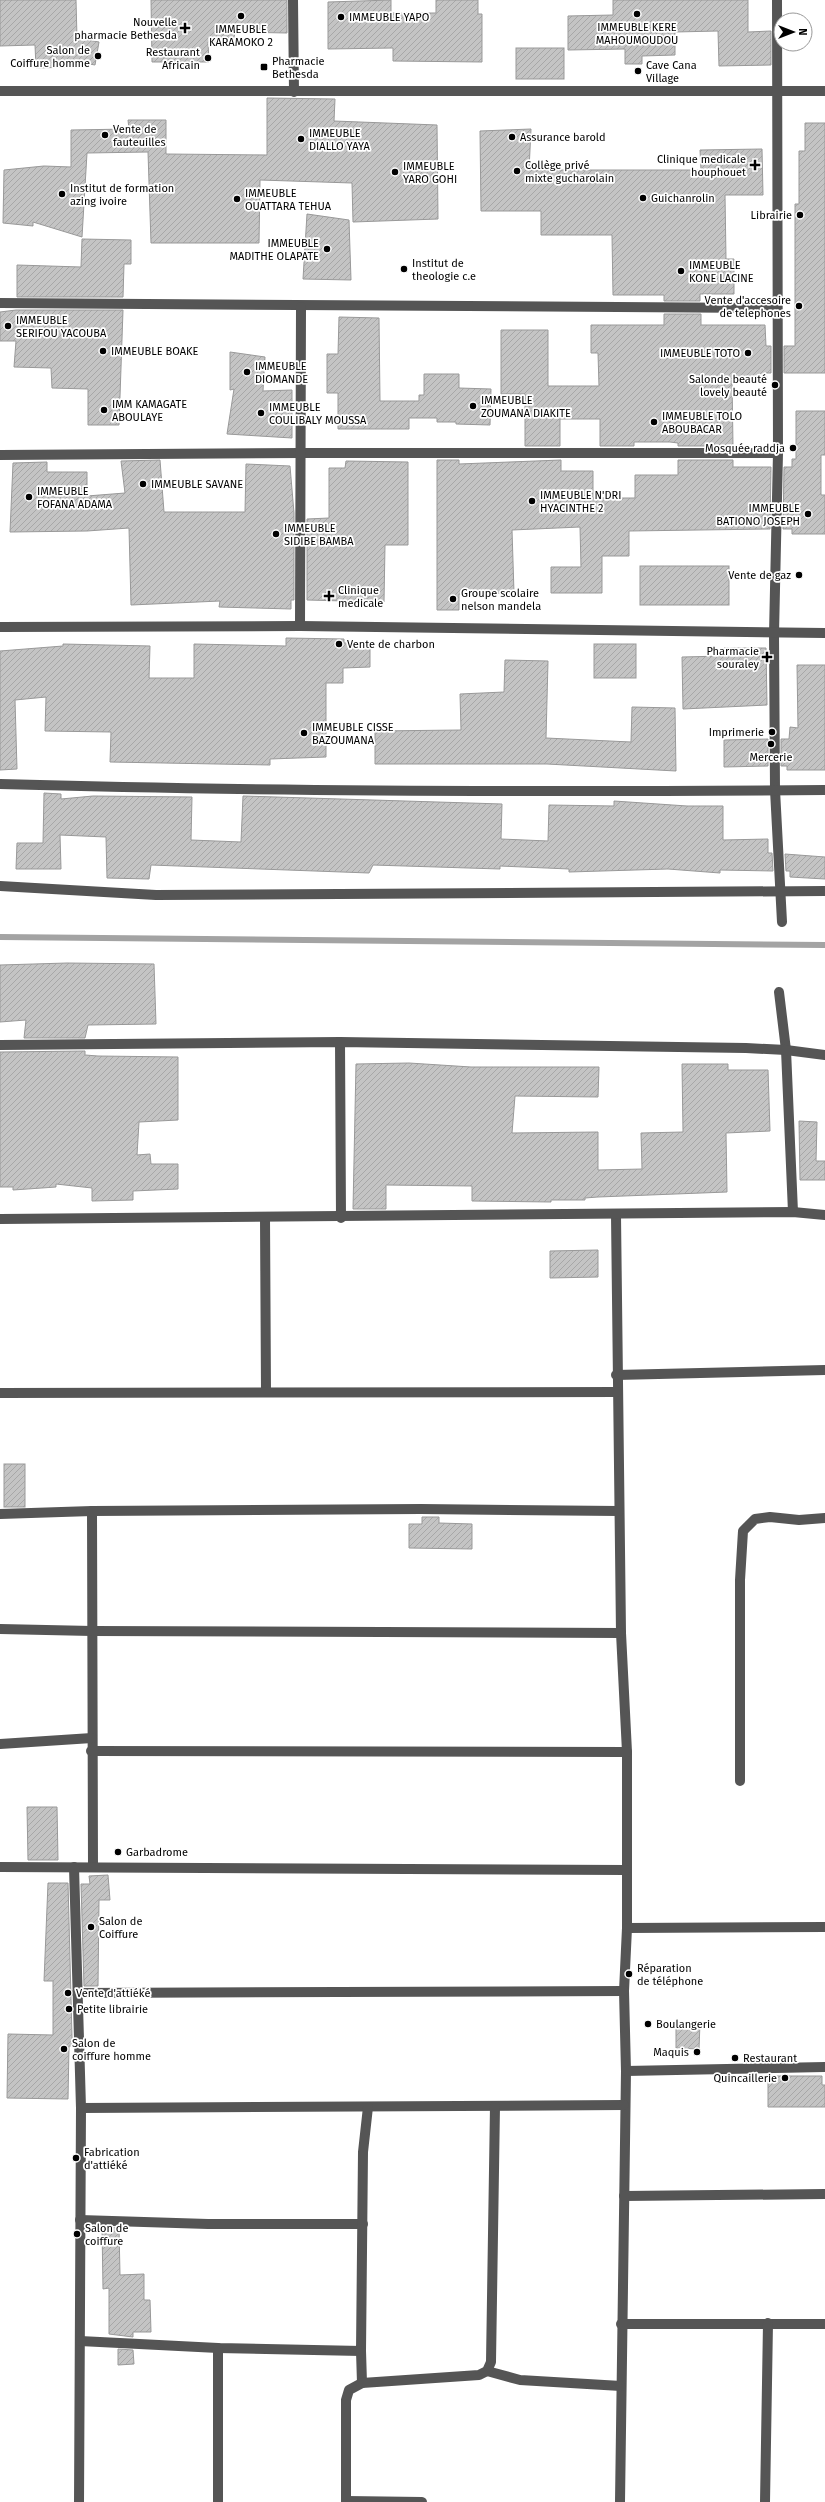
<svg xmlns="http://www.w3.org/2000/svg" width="825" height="2502" font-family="'Fira Sans',sans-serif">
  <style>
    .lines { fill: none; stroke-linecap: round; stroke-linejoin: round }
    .stream { stroke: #a3a3a3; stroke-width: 6 }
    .building { fill: url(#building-hatch); stroke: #999 }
    .minor { stroke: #555; stroke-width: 10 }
    .poi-dot { fill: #000; stroke: #fff; stroke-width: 1.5 }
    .labels { text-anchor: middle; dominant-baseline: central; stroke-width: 3.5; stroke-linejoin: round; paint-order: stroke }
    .poi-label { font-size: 11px; fill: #000; stroke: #fff; text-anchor: start }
  </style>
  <defs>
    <pattern id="building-hatch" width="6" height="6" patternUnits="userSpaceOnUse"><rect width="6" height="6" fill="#c4c4c4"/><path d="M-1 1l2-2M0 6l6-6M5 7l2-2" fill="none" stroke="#a7a7a7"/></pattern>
  </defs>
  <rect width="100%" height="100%" fill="#fff"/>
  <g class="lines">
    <polyline class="stream" points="0,937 825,945"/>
  </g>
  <g class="building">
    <polygon points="0,0 76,0 77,38 99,42 95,65 73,61 73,67 36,68 35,45 0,46"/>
    <polygon points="151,0 287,0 287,33 235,32 234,38 221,38 221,42 208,42 209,62 152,62"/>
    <polygon points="391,0 391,13 436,13 436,0 478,0 478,14 482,14 482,62 393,61 393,48 328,49 328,2"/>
    <polygon points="613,0 748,0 748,32 771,31 771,65 719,66 718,31 675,32 675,55 642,56 642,64 625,64 625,49 568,50 568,16 613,15"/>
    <rect x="516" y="48" width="48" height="31"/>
    <polygon points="267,98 335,99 334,121 437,125 438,219 353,222 352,183 260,180 259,243 151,243 148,152 87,153 82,237 33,222 33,226 3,223 4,170 44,166 71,167 71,130 129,129 128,120 166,120 166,154 267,155"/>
    <polygon points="805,123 825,123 825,373 784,373 784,346 795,346 795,204 799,204 799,151 805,151"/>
    <polygon points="531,129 529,170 701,170 700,150 762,149 763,195 725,195 726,259 734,259 734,294 700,294 700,301 664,301 664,295 613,295 612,235 541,235 541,211 481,211 480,131"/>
    <polygon points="307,214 349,220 351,280 303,279"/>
    <polygon points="82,239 131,240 131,264 124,264 123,297 17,297 17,265 81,267"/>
    <polygon points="16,310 123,310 119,425 88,425 88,389 52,388 51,368 14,367 16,341 0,341 0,312"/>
    <polygon points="664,314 701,314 701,325 765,325 766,346 771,346 771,373 766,373 767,379 732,380 733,446 678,446 678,443 670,442 634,442 634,446 600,446 600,419 560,419 560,446 525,446 525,394 501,394 501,330 548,330 548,386 599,386 598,353 591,353 591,325 664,325"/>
    <polygon points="339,317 379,318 380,401 419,401 419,395 424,395 424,374 459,374 459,388 491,389 490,425 456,424 456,422 437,422 437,418 409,418 409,429 338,429 338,393 327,393 327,354 338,354"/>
    <polygon points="230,352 265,357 263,391 292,390 292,438 227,434 234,389 230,390"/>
    <polygon points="796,411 825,411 825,455 821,455 821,495 825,495 825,534 792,534 792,529 783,529 784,467 792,467 792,459 796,459"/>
    <polygon points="160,460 164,512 245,512 246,464 290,466 294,513 294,600 291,600 291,609 219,607 220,601 131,605 129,528 87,531 10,532 13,463 47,462 47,472 87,472 87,496 125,493 121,461"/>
    <polygon points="437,460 459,460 459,464 561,460 561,471 593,471 593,498 635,498 635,475 678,475 678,460 733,460 733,467 771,467 770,529 629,531 629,556 602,556 602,593 551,593 551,567 581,567 580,527 512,530 514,593 459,594 459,610 437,610"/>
    <polygon points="346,461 408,462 408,545 385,545 384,602 307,600 307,519 329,518 329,468 345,468"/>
    <rect x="640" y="566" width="89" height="39"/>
    <polygon points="286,638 344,639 344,643 370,643 370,667 343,668 343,683 326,683 326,757 270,759 270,765 110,762 111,732 45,731 46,697 15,700 17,769 0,770 0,651 63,646 63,644 150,646 149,678 194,678 194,644 286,646"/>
    <rect x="594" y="644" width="42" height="34"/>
    <polygon points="724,648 766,648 767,705 683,709 682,657 724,656"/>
    <polygon points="505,660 548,661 546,738 631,742 632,707 675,708 676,771 547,764 375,764 375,731 461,730 460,694 504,692"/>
    <polygon points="797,665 825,665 825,770 787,770 787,766 781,766 781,739 789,739 790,727 798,728"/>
    <polygon points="768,739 768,766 724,767 724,740"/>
    <polygon points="44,793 61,794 61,799 93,796 192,797 191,840 241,842 243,796 502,804 501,839 548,841 549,805 614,806 614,801 687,806 723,806 723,840 768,839 768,853 772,853 773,871 720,870 720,873 668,869 569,872 569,869 500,866 500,869 373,865 369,873 151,865 149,879 107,878 106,837 60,835 61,869 16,869 17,843 43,843"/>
    <polygon points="785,854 825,857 825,879 790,877 790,871 786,871"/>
    <polygon points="67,963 154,964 156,1024 88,1025 85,1038 24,1038 26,1020 0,1022 0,965"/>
    <polygon points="85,1051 85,1055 98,1056 178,1057 178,1120 139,1122 137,1155 150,1154 151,1164 178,1164 178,1189 133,1191 133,1200 92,1201 92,1188 56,1184 56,1187 13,1190 13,1187 0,1187 0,1052"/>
    <polygon points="409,1063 471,1067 599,1067 598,1097 515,1096 512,1133 598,1132 598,1170 642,1169 641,1133 683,1132 682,1064 728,1064 728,1070 768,1070 770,1131 726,1133 727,1192 598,1197 585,1198 585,1200 551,1200 551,1202 472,1201 472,1186 386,1185 386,1209 353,1209 356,1064"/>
    <polygon points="799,1121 817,1122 816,1161 825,1161 825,1180 800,1180"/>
    <polygon points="598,1250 598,1277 550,1278 550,1251"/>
    <rect x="4" y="1464" width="21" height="43"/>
    <polygon points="422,1517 439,1517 439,1523 472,1524 472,1549 409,1548 409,1524 422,1524"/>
    <polygon points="27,1807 57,1807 58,1860 28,1860"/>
    <polygon points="108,1875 110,1900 99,1900 98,1986 84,1986 81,1884 90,1884 89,1876"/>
    <polygon points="48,1883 68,1883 72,2036 72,2046 69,2046 68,2099 7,2098 8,2034 53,2035 53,1981 44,1981"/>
    <polygon points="676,2023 700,2023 699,2049 676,2048"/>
    <polygon points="768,2076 822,2076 822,2085 825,2085 825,2107 768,2107"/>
    <polygon points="102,2227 119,2228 120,2275 144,2274 144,2300 150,2300 151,2332 133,2332 133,2337 109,2334 109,2288 103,2289"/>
    <polygon points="118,2349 133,2350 134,2364 118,2365"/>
  </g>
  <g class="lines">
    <g class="minor">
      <polyline points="293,0 294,92"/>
      <polyline points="777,0 778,453 774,634 775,790 782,922"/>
      <polyline points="0,91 825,91"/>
      <polyline points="0,303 777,308"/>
      <polyline points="0,455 301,453 778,453"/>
      <polyline points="300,626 301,307"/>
      <polyline points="0,627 300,626 825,633"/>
      <path d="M0,784C275,792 550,792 825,790"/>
      <polyline points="0,886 156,895 825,891"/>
      <polyline points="779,992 786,1050 793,1212"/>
      <polyline points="340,1042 341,1218"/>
      <polyline points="0,1045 340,1042 746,1048 786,1050 825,1055"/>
      <polyline points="616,1215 621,1633 627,1752 627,1928 624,1991 626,2071 620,2502"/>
      <polyline points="265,1218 266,1392"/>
      <polyline points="0,1219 793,1212 825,1215"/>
      <polyline points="616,1375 825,1370"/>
      <polyline points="0,1393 617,1392"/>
      <polyline points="92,1511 93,1867"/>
      <polyline points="0,1514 92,1511 421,1509 619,1511"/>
      <polyline points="0,1629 92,1631 621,1633"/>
      <polyline points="0,1744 92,1738"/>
      <polyline points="91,1751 627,1752"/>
      <polyline points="740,1781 740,1580 743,1531 755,1519 770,1517 799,1520 825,1518"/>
      <polyline points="0,1867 626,1870"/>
      <polyline points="74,1867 81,2108 79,2502"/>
      <polyline points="627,1928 825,1927"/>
      <polyline points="77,1993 624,1991"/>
      <polyline points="626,2071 825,2067"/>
      <polyline points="81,2108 624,2105"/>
      <polyline points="624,2196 825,2194"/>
      <polyline points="80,2220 208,2224 363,2224"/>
      <polyline points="621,2324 825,2324"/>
      <polyline points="80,2341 218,2348 361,2351 363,2152 368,2107"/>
      <polyline points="218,2348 218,2502"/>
      <polyline points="361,2351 362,2383"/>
      <polyline points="487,2371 520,2380 621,2386"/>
      <polyline points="346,2501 422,2502"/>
      <polyline points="346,2502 346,2400 349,2390 362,2383 479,2375 487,2371 491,2362 495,2106"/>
      <polyline points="765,2502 768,2323"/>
    </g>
  </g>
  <g class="poi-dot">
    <circle cx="637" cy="14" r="4"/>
    <circle cx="241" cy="16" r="4"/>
    <circle cx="341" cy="17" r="4"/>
    <path d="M183 22h4v4h4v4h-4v4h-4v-4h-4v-4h4z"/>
    <circle cx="98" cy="56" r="4"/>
    <circle cx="208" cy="58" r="4"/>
    <rect x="260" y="63" width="8" height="8" rx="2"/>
    <circle cx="638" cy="71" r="4"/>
    <circle cx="105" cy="135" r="4"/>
    <circle cx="512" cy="137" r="4"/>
    <circle cx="301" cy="139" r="4"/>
    <path d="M753 159h4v4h4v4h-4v4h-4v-4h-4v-4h4z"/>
    <circle cx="517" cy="171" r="4"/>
    <circle cx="395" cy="172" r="4"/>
    <circle cx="62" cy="194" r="4"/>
    <circle cx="643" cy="198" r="4"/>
    <circle cx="237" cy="199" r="4"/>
    <circle cx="800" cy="215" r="4"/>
    <circle cx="327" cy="249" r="4"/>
    <circle cx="404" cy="269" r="4"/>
    <circle cx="681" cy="271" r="4"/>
    <circle cx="799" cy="306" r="4"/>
    <circle cx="8" cy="326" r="4"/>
    <circle cx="103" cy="351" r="4"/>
    <circle cx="748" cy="353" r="4"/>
    <circle cx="247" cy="372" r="4"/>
    <circle cx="775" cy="385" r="4"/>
    <circle cx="473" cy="406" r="4"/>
    <circle cx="104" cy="410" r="4"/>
    <circle cx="261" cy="413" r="4"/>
    <circle cx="654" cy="422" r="4"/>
    <circle cx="793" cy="448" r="4"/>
    <circle cx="143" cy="484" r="4"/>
    <circle cx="29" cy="497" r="4"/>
    <circle cx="532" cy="501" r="4"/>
    <circle cx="808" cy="514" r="4"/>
    <circle cx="276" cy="534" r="4"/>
    <circle cx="799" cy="575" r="4"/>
    <path d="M327 590h4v4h4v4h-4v4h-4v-4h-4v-4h4z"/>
    <circle cx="453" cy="599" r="4"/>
    <circle cx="339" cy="644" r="4"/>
    <path d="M765 651h4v4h4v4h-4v4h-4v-4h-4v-4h4z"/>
    <circle cx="772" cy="732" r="4"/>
    <circle cx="304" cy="733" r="4"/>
    <circle cx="771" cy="744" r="4"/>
    <circle cx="118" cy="1852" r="4"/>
    <circle cx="91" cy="1927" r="4"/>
    <circle cx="629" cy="1974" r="4"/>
    <circle cx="68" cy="1993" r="4"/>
    <circle cx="69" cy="2009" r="4"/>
    <circle cx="648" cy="2024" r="4"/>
    <circle cx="64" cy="2049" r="4"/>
    <circle cx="697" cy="2052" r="4"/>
    <circle cx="735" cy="2058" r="4"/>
    <circle cx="785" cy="2078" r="4"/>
    <circle cx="76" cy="2158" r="4"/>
    <circle cx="77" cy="2234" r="4"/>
  </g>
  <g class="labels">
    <g class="poi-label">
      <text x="349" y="17">IMMEUBLE YAPO</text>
      <text x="177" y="22" text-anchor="end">Nouvelle<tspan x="177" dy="13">pharmacie Bethesda</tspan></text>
      <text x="637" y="27" text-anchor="middle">IMMEUBLE KERE<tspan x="637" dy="13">MAHOUMOUDOU</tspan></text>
      <text x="241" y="29" text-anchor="middle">IMMEUBLE<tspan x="241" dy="13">KARAMOKO 2</tspan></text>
      <text x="90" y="50" text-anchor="end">Salon de<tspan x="90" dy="13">Coiffure homme</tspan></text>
      <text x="200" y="52" text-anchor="end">Restaurant<tspan x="200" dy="13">Africain</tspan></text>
      <text x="272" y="61">Pharmacie<tspan x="272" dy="13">Bethesda</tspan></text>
      <text x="646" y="65">Cave Cana<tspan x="646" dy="13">Village</tspan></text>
      <text x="113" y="129">Vente de<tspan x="113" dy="13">fauteuilles</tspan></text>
      <text x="309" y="133">IMMEUBLE<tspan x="309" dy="13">DIALLO YAYA</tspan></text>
      <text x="520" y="137">Assurance barold</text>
      <text x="746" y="159" text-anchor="end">Clinique medicale<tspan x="746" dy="13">houphouet</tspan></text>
      <text x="525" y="165">Collège privé<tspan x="525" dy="13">mixte gucharolain</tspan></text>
      <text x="403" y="166">IMMEUBLE<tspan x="403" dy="13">YARO GOHI</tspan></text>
      <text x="70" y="188">Institut de formation<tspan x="70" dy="13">azing ivoire</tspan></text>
      <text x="245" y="193">IMMEUBLE<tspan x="245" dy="13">OUATTARA TEHUA</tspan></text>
      <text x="651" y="198">Guichanrolin</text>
      <text x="792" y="215" text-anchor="end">Librairie</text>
      <text x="319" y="243" text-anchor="end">IMMEUBLE<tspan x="319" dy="13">MADITHE OLAPATE</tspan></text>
      <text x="412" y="263">Institut de<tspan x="412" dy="13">theologie c.e</tspan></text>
      <text x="689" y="265">IMMEUBLE<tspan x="689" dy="13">KONE LACINE</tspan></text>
      <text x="791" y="300" text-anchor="end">Vente d'accesoire<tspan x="791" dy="13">de telephones</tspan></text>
      <text x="16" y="320">IMMEUBLE<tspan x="16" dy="13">SERIFOU YACOUBA</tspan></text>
      <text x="111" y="351">IMMEUBLE BOAKE</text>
      <text x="740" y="353" text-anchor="end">IMMEUBLE TOTO</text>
      <text x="255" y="366">IMMEUBLE<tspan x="255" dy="13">DIOMANDE</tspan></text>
      <text x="767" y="379" text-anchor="end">Salonde beauté<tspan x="767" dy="13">lovely beauté</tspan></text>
      <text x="481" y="400">IMMEUBLE<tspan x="481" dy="13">ZOUMANA DIAKITE</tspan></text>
      <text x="112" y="404">IMM KAMAGATE<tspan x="112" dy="13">ABOULAYE</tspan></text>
      <text x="269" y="407">IMMEUBLE<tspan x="269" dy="13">COULIBALY MOUSSA</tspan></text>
      <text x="662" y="416">IMMEUBLE TOLO<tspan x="662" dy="13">ABOUBACAR</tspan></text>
      <text x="785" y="448" text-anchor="end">Mosquée raddja</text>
      <text x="151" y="484">IMMEUBLE SAVANE</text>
      <text x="37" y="491">IMMEUBLE<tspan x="37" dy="13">FOFANA ADAMA</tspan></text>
      <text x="540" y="495">IMMEUBLE N'DRI<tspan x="540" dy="13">HYACINTHE 2</tspan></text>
      <text x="800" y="508" text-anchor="end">IMMEUBLE<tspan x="800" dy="13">BATIONO JOSEPH</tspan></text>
      <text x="284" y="528">IMMEUBLE<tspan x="284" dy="13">SIDIBE BAMBA</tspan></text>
      <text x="791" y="575" text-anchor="end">Vente de gaz</text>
      <text x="338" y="590">Clinique<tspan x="338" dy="13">medicale</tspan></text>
      <text x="461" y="593">Groupe scolaire<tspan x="461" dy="13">nelson mandela</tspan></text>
      <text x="347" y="644">Vente de charbon</text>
      <text x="759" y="651" text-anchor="end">Pharmacie<tspan x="759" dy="13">souraley</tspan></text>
      <text x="312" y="727">IMMEUBLE CISSE<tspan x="312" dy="13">BAZOUMANA</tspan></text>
      <text x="764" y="732" text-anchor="end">Imprimerie</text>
      <text x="771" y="757" text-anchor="middle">Mercerie</text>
      <text x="126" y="1852">Garbadrome</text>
      <text x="99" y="1921">Salon de<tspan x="99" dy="13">Coiffure</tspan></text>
      <text x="637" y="1968">Réparation<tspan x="637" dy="13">de téléphone</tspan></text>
      <text x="76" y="1993">Vente d'attiéké</text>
      <text x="77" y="2009">Petite librairie</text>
      <text x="656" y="2024">Boulangerie</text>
      <text x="72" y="2043">Salon de<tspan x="72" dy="13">coiffure homme</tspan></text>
      <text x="689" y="2052" text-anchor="end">Maquis</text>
      <text x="743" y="2058">Restaurant</text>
      <text x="777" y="2078" text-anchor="end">Quincaillerie</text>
      <text x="84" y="2152">Fabrication<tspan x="84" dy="13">d'attiéké</tspan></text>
      <text x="85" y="2228">Salon de<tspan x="85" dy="13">coiffure</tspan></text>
    </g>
  </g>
  <g transform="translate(793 32) rotate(90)"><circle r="19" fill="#ffffff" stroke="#999999"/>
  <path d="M0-3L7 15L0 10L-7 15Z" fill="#000000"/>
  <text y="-6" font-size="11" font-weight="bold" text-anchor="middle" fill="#000000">N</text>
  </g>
</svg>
